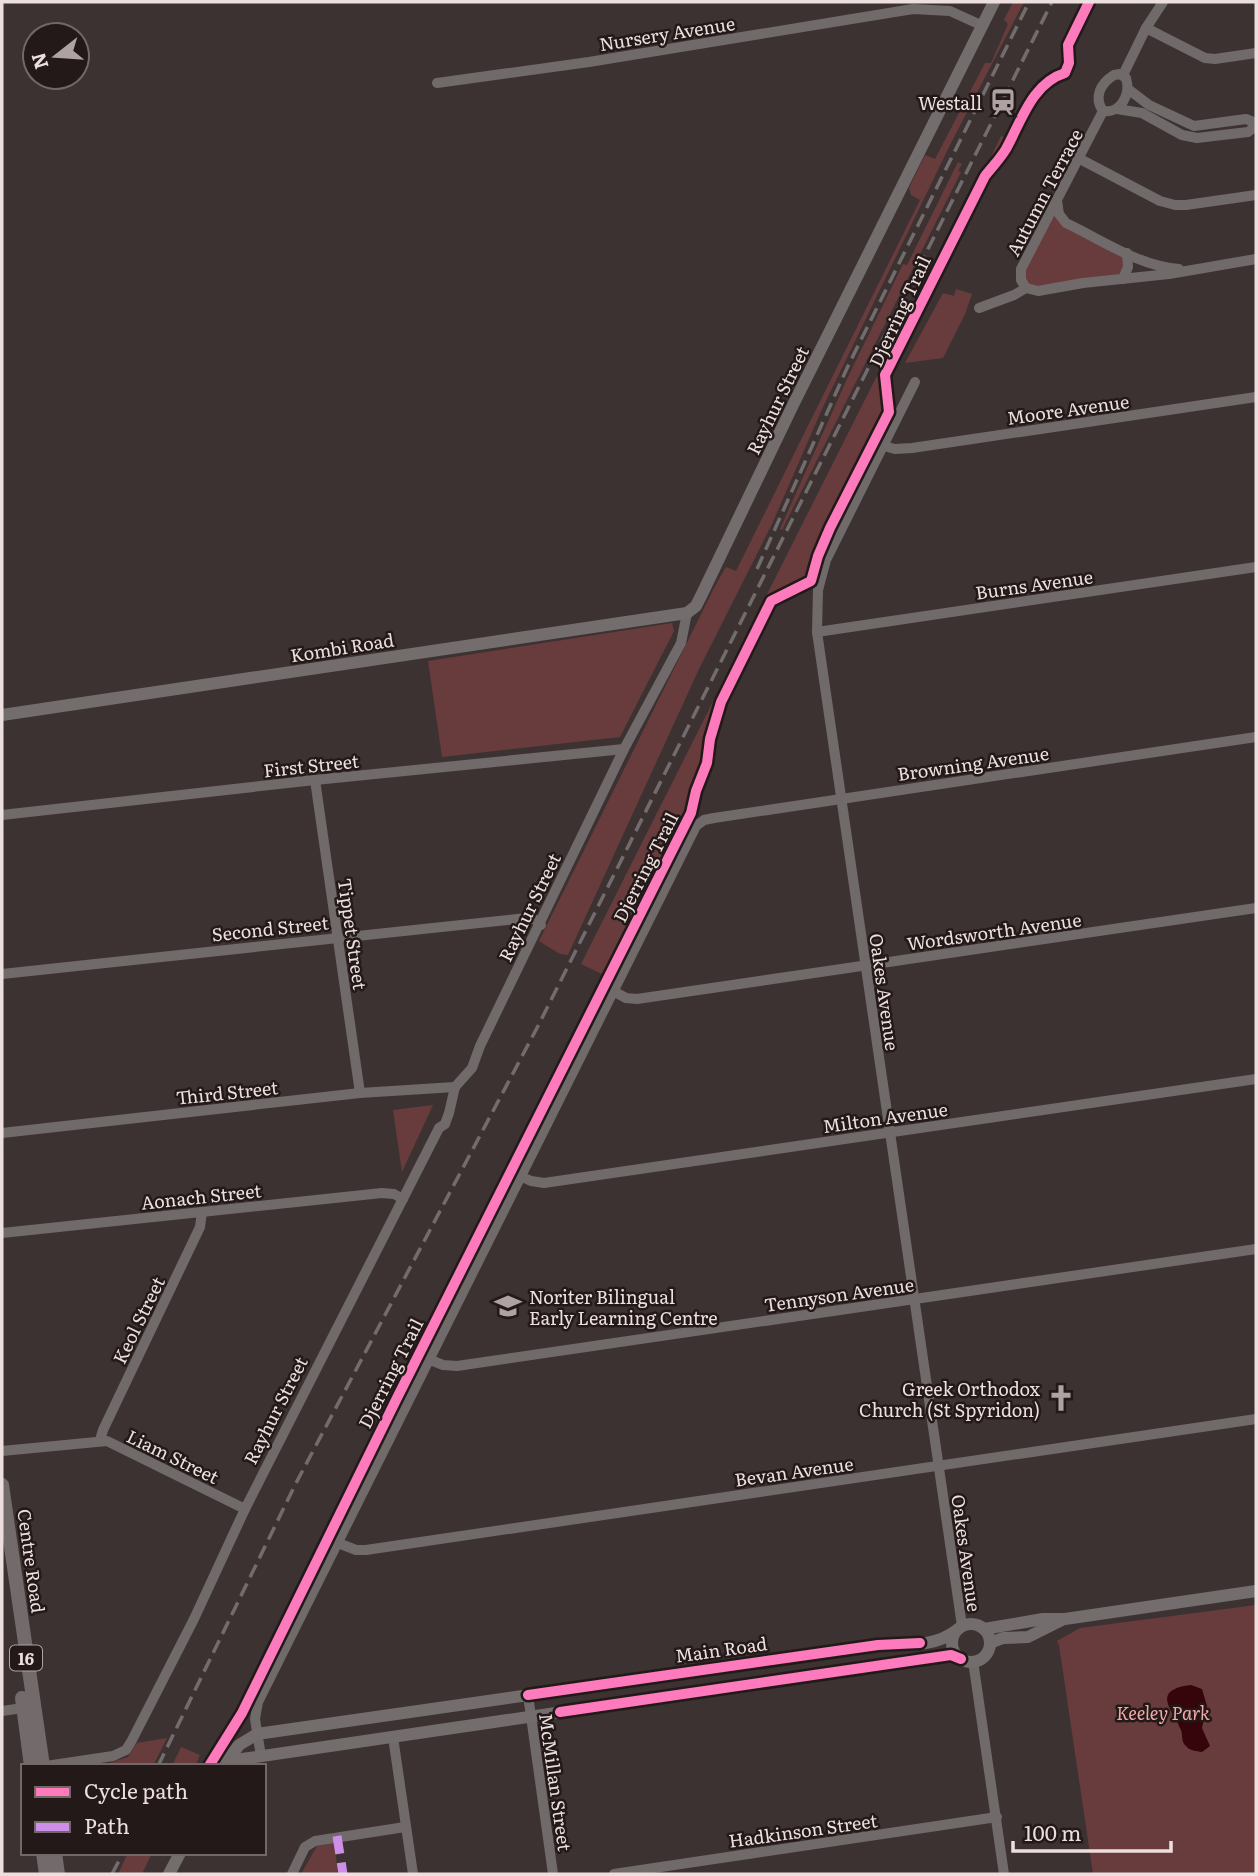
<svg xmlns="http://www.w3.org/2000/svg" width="1258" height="1876" font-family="Literata,serif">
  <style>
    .green { fill: #683c3d }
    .water { fill: #36050c }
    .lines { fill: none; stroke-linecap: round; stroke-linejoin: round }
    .minor { stroke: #706a6a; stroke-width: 10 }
    .secondary { stroke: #746d6d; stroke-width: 12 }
    .primary { stroke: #736b6b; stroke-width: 14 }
    .rail { stroke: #736c6c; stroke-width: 3.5; stroke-dasharray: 14 7; stroke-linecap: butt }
    .quiet { stroke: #ce8fe9; stroke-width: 9; stroke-dasharray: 18 9; stroke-linecap: butt }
    .cycleway-casing { stroke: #221918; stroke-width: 15 }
    .cycleway { stroke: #fd7abc; stroke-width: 10 }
    .labels { text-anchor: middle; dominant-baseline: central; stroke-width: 5; stroke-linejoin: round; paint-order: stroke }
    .shield { fill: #221918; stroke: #b0a4a3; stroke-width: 2 }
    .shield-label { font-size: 16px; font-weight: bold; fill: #eddfde }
    .street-label { font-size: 18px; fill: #eddfde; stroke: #221918 }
    .poi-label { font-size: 18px; fill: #eddfde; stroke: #221918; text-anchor: end }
    .park-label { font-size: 18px; font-style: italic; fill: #f4a8a8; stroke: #221918 }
  </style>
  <rect width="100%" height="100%" fill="#3d3232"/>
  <g class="green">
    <polygon points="1013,2 1024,2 949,147 874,302 822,409 772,524 699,669 568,955 560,954 539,941 715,586 726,567 736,571 920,200 911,195 909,188 925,155 935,159 985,63 991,63 1008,24 1004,20"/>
    <polygon points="1033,88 1036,90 1003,150 980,183 882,375 887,412 819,542 809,576 767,601 727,682 718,706 703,769 685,818 608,977 581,964 975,181 979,182 1001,136 1007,138"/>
    <polygon points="958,162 962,164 958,171 961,172 782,530 780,529 847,379 903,264 907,265"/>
    <polygon points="1054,212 1122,255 1125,263 1121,274 1038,289 1028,286 1023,272"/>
    <polygon points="956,289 972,294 965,314 943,358 905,363 943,293 954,296"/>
    <polygon points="672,623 674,631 620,737 442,757 428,661"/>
    <polygon points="433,1105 402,1172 393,1110"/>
    <polygon points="1256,1605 1256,1874 1093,1874 1059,1645 1057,1641 1080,1628"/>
    <polygon points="167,1738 153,1766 100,1766 128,1757 137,1743"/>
    <polygon points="181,1747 200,1755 195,1766 172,1766"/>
    <polygon points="334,1843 338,1874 301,1874 317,1846"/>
    <polygon points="128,1853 152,1853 142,1874 118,1874"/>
  </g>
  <path class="water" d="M1191,1685L1202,1689L1207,1706L1202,1728L1210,1746L1202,1752C1196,1751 1190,1751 1186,1746C1181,1742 1183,1736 1181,1730C1174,1711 1149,1690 1191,1685Z"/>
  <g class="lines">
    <g class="minor">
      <polyline points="1146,28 1205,58 1215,59 1256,53"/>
      <path d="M1114,75L1120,74L1126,78C1131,94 1121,114 1103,111C1093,97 1101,83 1114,75Z"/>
      <polyline points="1123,75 1146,28 1163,2"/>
      <polyline points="437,83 589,62 913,9 950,11 983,26"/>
      <polyline points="1128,89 1149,105 1194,126 1246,119 1256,123"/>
      <polyline points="1117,109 1142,113 1182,135 1197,138 1248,132 1256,126"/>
      <polyline points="1080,159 1160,201 1175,205 1186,205 1256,195"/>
      <path d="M1057,201L1059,214L1066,223C1102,240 1139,266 1179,269"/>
      <polyline points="1123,279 1128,267 1127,253"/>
      <polyline points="1026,288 1021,280 1021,269 1103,111"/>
      <polyline points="979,308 1014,295 1026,288 1038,291 1083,283 1169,274 1256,259"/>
      <polyline points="915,382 826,560 818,590 817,632 962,1626"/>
      <polyline points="884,446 895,449 912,448 1256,397"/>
      <polyline points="817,632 1256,567"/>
      <polyline points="315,780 360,1093"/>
      <polyline points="2,815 315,780 624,749"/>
      <polyline points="2,974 526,918 534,919 541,925"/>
      <polyline points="613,991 626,998 637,999 1256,908"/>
      <polyline points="2,1133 360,1093 455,1087"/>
      <polyline points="520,1176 531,1181 544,1183 1256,1079"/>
      <polyline points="2,1233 382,1193 394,1194 403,1199"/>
      <polyline points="428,1359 443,1365 457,1366 1256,1249"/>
      <polyline points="100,1440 103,1430 200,1227 202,1212"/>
      <polyline points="2,1451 107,1441 245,1509"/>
      <polyline points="338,1543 356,1550 366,1550 1256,1419"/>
      <polyline points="973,1661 1004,1874"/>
      <polyline points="528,1695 553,1874"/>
      <polyline points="2,1711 23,1708"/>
      <polyline points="393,1737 413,1874"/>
      <polyline points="261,1756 255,1719 258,1702 696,826 704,820 714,818 1256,737"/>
      <polyline points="46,1766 113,1756 126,1750 131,1742 194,1619 245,1509 439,1128 445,1124 449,1113 455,1087 472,1068 480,1046 624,749 681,643 687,613"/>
      <polyline points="292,1874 305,1847 315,1841 405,1827"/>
      <polyline points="614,1874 997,1817"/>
    </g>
    <g class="secondary">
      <polyline points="2,715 687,613 696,606 701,596 793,405 994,2"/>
      <circle cx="971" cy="1643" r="19"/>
      <polyline points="984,1629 1043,1619 1065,1619 1256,1591"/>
      <polyline points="990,1643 1003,1638 1028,1637 1062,1620"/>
      <path d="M223,1766L239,1745L257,1734L878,1645C906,1644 934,1648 957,1630"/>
      <polyline points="224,1766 242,1759 951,1655 961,1659"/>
      <polyline points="169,1874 180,1853"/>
    </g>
    <g class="primary">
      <polyline points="2,1485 43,1766"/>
      <polyline points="22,1698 31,1766"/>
      <polyline points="43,1853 46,1874"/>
      <polyline points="55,1853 58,1874"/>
    </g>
    <g class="rail">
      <polyline points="757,569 848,366 1029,2"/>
      <polyline points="158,1766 295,1485 538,1026 1052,2"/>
      <polyline points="112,1874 123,1853"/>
    </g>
    <polyline class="quiet" points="337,1836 343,1874"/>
    <defs>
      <g id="cycleway">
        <polyline points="528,1695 878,1645 920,1643"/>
        <polyline points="560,1712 951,1655 961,1659"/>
        <path d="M209,1766L242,1713L396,1400L691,813L696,791L707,763L710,739L721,702L771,601L811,581L818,556L830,528L889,412L885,375L985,176C992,167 1000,159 1006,149C1021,122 1032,83 1065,73L1069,63L1068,45L1089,2"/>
      </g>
    </defs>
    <use href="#cycleway" class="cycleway-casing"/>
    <use href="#cycleway" class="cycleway"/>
  </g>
  <defs>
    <symbol id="station-bare" viewBox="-9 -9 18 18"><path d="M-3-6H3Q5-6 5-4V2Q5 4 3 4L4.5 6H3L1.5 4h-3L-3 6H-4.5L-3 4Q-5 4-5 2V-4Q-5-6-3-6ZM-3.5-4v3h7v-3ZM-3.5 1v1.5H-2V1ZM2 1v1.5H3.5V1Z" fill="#afa2a2" stroke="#221918" stroke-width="2.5" paint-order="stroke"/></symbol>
    <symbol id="school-bare" viewBox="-9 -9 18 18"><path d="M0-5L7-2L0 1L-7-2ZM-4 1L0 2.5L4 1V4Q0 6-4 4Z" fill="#afa2a2" stroke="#221918" stroke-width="2.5" paint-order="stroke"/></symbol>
    <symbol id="church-bare" viewBox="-9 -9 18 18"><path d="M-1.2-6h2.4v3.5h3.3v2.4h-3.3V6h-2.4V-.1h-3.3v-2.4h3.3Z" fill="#afa2a2" stroke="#221918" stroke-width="2.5" paint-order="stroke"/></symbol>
  </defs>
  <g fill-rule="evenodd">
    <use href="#station-bare" x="984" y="83" width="38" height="38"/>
    <use href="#school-bare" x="489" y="1287" width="38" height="38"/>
    <use href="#church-bare" x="1042" y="1379" width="38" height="38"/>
  </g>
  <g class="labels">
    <rect class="shield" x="10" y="1645.5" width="32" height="25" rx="5"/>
    <g class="shield-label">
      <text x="26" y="1658">16</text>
    </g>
    <g class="street-label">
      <text transform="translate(667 33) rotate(-9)">Nursery Avenue</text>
      <text transform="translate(1044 192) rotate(-62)">Autumn Terrace</text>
      <text transform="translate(899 311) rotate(-65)">Djerring Trail</text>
      <text transform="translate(777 400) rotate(-64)">Rayhur Street</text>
      <text transform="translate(1068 409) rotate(-8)">Moore Avenue</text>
      <text transform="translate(1034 584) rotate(-8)">Burns Avenue</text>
      <text transform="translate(342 647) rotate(-9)">Kombi Road</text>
      <text transform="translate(973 763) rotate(-8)">Browning Avenue</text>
      <text transform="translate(311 765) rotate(-6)">First Street</text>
      <text transform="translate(645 867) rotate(-63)">Djerring Trail</text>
      <text transform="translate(529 907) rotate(-64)">Rayhur Street</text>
      <text transform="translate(270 928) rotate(-6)">Second Street</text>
      <text transform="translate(994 931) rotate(-8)">Wordsworth Avenue</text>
      <text transform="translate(353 934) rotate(82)">Tippet Street</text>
      <text transform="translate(885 992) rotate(82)">Oakes Avenue</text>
      <text transform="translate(227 1092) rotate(-6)">Third Street</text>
      <text transform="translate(885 1117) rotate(-8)">Milton Avenue</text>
      <text transform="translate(201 1196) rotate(-6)">Aonach Street</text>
      <text transform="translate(839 1294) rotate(-8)">Tennyson Avenue</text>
      <text transform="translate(138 1320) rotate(-64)">Keol Street</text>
      <text transform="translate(390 1373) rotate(-63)">Djerring Trail</text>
      <text transform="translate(275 1410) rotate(-63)">Rayhur Street</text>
      <text transform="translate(173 1456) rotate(26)">Liam Street</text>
      <text transform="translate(794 1471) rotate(-8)">Bevan Avenue</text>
      <text transform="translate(967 1553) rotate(82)">Oakes Avenue</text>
      <text transform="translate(32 1561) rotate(82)">Centre Road</text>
      <text transform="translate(721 1649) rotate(-8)">Main Road</text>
      <text transform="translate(556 1782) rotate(82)">McMillan Street</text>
      <text transform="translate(803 1830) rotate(-8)">Hadkinson Street</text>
    </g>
    <g class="poi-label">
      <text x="982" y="102">Westall</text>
      <text x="529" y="1296" text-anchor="start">Noriter Bilingual<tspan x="529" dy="21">Early Learning Centre</tspan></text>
      <text x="1040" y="1388">Greek Orthodox<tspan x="1040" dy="21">Church (St Spyridon)</tspan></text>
    </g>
    <g class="park-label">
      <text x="1163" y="1712">Keeley Park</text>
    </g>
  </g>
  <rect width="1258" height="1876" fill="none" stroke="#eddfde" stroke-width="7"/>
  <rect x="21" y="1764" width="245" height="91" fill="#221918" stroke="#736867" stroke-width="2"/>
  <rect x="35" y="1787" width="35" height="10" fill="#fd7abc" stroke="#736867" stroke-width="2"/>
  <text x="84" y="1799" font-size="21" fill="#eddfde">Cycle path</text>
  <rect x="35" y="1822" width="35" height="10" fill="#ce8fe9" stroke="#736867" stroke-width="2"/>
  <text x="84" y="1834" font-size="21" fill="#eddfde">Path</text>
  <g transform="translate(56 56) rotate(253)"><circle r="33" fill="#221918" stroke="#736867" stroke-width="2"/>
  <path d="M0-5L12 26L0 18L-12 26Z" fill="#afa2a2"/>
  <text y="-10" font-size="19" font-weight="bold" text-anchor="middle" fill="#eddfde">N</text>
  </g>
  <path d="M1013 1841v10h158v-10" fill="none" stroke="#eddfde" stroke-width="3.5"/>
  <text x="1024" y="1841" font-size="21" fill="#eddfde" stroke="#221918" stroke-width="5" paint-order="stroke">100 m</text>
</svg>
